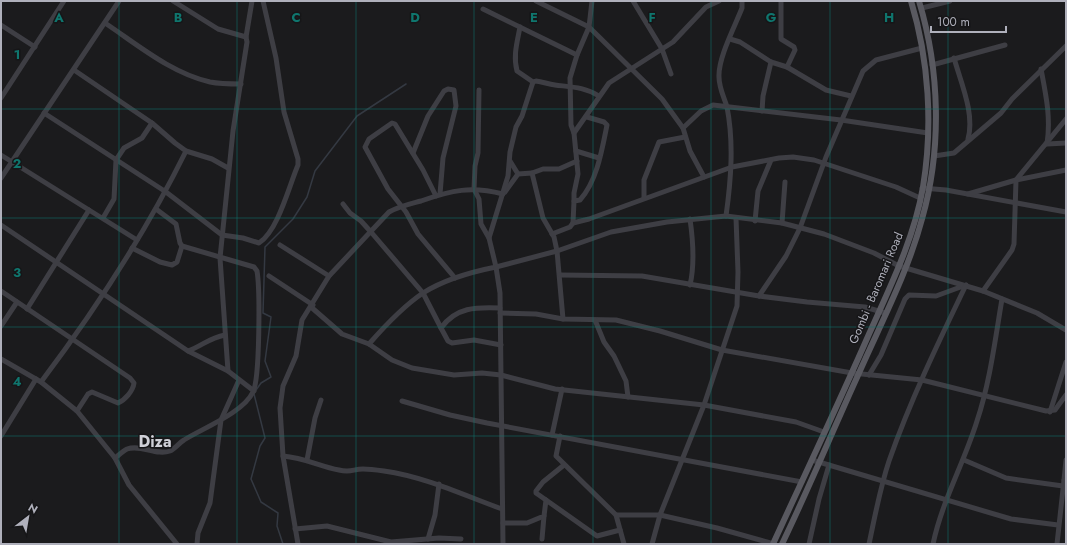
<svg xmlns="http://www.w3.org/2000/svg" width="1067" height="545" font-family="Jost,sans-serif">
  <style>
    .lines { fill: none; stroke-linecap: round; stroke-linejoin: round }
    .stream { stroke: #343942; stroke-width: 1.5 }
    .minor { stroke: #3e3e44; stroke-width: 5 }
    .major { stroke: #595960; stroke-width: 6 }
    .grid { fill: none; stroke: #0f766e; stroke-width: 1; stroke-opacity: 0.55 }
    .labels { text-anchor: middle; dominant-baseline: central; stroke-width: 3; stroke-linejoin: round; paint-order: stroke }
    .street-label { font-size: 12px; fill: #afb0bb; stroke: #161618 }
    .district-label { font-size: 16px; font-weight: bold; fill: #cfd0d7; stroke: #161618 }
    .grid-label { font-size: 13px; text-anchor: middle; font-weight: bold; fill: #0f766e; stroke: #161618; stroke-width: 3; stroke-linejoin: round; paint-order: stroke }
  </style>
  <rect width="100%" height="100%" fill="#1b1b1d"/>
  <g class="lines">
    <g class="stream">
      <polyline points="256,390 261,383 271,377 265,361 271,317 263,313 265,247 293,219 307,197 315,171 357,116 406,84"/>
      <polyline points="254,394 265,438 260,446 251,479 261,502 278,513 277,526 283,544"/>
    </g>
    <g class="minor">
      <polyline points="173,1 218,29 246,37"/>
      <polyline points="536,1 589,27 662,99 683,128 690,151 704,177"/>
      <polyline points="633,1 662,49 671,74"/>
      <polyline points="781,1 781,39 794,47 795,50 787,67 826,90 851,96"/>
      <polyline points="922,8 950,1"/>
      <polyline points="483,9 577,55"/>
      <path d="M105,23C138,45 171,73 210,82C220,84 231,84 241,84"/>
      <polyline points="1,25 35,47"/>
      <path d="M520,27C517,43 513,56 517,71L533,82"/>
      <polyline points="730,39 740,42 771,62 787,67"/>
      <path d="M954,58C961,83 975,114 968,139"/>
      <polyline points="932,65 1005,45"/>
      <path d="M1041,69C1046,95 1051,118 1047,144L1066,143"/>
      <polyline points="74,70 152,123 175,143 186,151 212,159 228,168"/>
      <polyline points="479,90 478,153 475,166 474,189 479,199 481,224 489,238"/>
      <polyline points="1,98 64,1"/>
      <polyline points="762,111 763,96 771,62"/>
      <path d="M44,113L166,192L222,235L243,238L259,243C278,231 289,186 298,165V159L284,112L276,58L263,1"/>
      <path d="M587,117L604,122L607,125C602,150 597,181 580,200L574,201L573,223L589,219L732,167L779,158L793,157L814,160L896,187L920,198"/>
      <polyline points="683,128 701,111 713,105 841,120 928,133"/>
      <polyline points="574,133 571,125 570,78 577,55 589,27 592,1"/>
      <polyline points="576,151 599,158"/>
      <polyline points="413,153 428,116 444,91 448,89 454,90 456,106 443,158 440,194"/>
      <polyline points="1,155 137,240"/>
      <polyline points="934,156 954,153 1001,113 1012,99 1066,46"/>
      <polyline points="510,161 518,174"/>
      <polyline points="532,173 543,169 559,169 577,161"/>
      <polyline points="1,178 119,1"/>
      <polyline points="922,188 946,190 1066,212"/>
      <polyline points="505,192 518,174 532,173 543,218 554,237 557,251 563,319"/>
      <polyline points="968,194 1016,180 1066,170"/>
      <polyline points="436,196 423,170 395,124 392,123 369,139 365,147 388,189 406,212 418,234 455,278"/>
      <polyline points="644,198 644,180 659,142 685,137"/>
      <polyline points="574,201 574,193 578,174 574,133 609,83 673,42 706,7 719,1"/>
      <path d="M343,204L350,213L361,221L371,232L423,293L441,328C456,307 476,307 500,308"/>
      <path d="M726,216C731,180 734,143 727,107C724,97 719,88 719,77C718,58 735,26 742,8V1"/>
      <polyline points="103,218 114,199 116,160 124,148 142,138 152,123"/>
      <path d="M690,219C693,240 695,264 690,285"/>
      <polyline points="755,221 758,191 771,160"/>
      <polyline points="782,223 785,182"/>
      <path d="M1,225L188,351C202,346 209,338 225,335"/>
      <polyline points="552,234 570,227 573,223"/>
      <polyline points="280,245 329,276"/>
      <polyline points="132,248 160,262 172,265 177,262 182,246"/>
      <polyline points="560,275 642,276 759,296 807,302 865,307 885,313"/>
      <polyline points="269,276 313,305"/>
      <path d="M1,291L130,378L134,383C133,391 125,400 118,403L92,392L88,394L77,411"/>
      <polyline points="983,291 1012,250 1014,244 1016,180 1066,119"/>
      <polyline points="759,296 786,256 800,228 826,157 863,71 876,60 922,48"/>
      <polyline points="311,307 342,334 369,344 392,360 412,368 454,375 482,373 501,375 555,389 704,405 796,422 824,432"/>
      <polyline points="27,309 89,210"/>
      <polyline points="500,313 536,314 563,319 616,320 660,331 722,350 852,373 922,380 1046,411 1055,410 1066,395"/>
      <polyline points="595,320 604,342 614,356 626,381 628,397"/>
      <polyline points="1,326 17,302"/>
      <polyline points="441,328 448,341 452,343 474,340 501,345"/>
      <path d="M369,344C383,328 405,305 423,293C445,279 471,272 496,267L489,238L508,176L510,152L516,127L522,116L533,82L536,81C543,82 548,84 555,85C571,87 585,87 599,96"/>
      <polyline points="188,351 228,371 254,391"/>
      <polyline points="1,359 41,382 77,411 115,458 129,485 177,544"/>
      <polyline points="228,371 220,258 233,131 247,42 246,37 252,1"/>
      <polyline points="869,375 881,355 905,299 909,295 936,296 966,285"/>
      <path d="M41,382C96,309 146,232 186,151"/>
      <polyline points="402,401 450,415 487,423 802,482"/>
      <polyline points="1050,412 1066,362"/>
      <polyline points="552,435 562,389"/>
      <polyline points="1,436 36,379"/>
      <polyline points="560,436 556,456 616,515 624,544"/>
      <path d="M283,456C305,458 319,466 339,470C351,473 353,469 363,469C370,469 377,470 384,471C426,477 463,495 502,509"/>
      <path d="M115,458C119,455 123,451 127,449C141,444 156,456 170,451C175,449 179,443 184,440C203,428 243,413 253,392C260,378 260,289 257,271L254,267L182,246L180,243L176,224L156,209"/>
      <polyline points="307,460 315,418 321,400"/>
      <polyline points="812,460 1011,519 1058,525"/>
      <polyline points="964,460 1006,478 1063,486"/>
      <polyline points="1066,460 1064,480 1066,481"/>
      <polyline points="546,500 597,536 620,530"/>
      <polyline points="616,515 660,515 717,528 774,544"/>
      <polyline points="503,523 527,523 544,516 546,500 536,493 536,491 543,482 564,465"/>
      <polyline points="295,529 327,526 391,542 439,538 461,539"/>
      <polyline points="428,539 435,515 439,484"/>
      <polyline points="542,539 544,516"/>
      <polyline points="197,544 198,533 210,503 221,420 239,380"/>
      <path d="M298,544L283,456L280,408L283,386L296,356L302,320L329,276L389,212C400,206 410,204 421,201C452,190 471,186 503,194"/>
      <polyline points="503,544 500,293 496,267 557,251 611,232 667,222 726,216 782,223 824,234 874,253 899,266 983,291 1037,313 1066,330"/>
      <polyline points="652,544 660,515 704,405 737,306 738,272 736,218"/>
      <polyline points="809,544 819,499 829,465"/>
      <path d="M869,544C875,516 880,488 889,461C910,401 938,343 966,285"/>
      <path d="M933,544C942,501 964,463 977,421C990,382 995,340 1002,299"/>
      <polyline points="1057,544 1064,480"/>
    </g>
    <g class="major">
      <path d="M773,544C805,474 838,405 869,334C890,287 914,239 923,187C933,126 929,60 911,1"/>
      <path d="M782,544C809,488 833,430 859,373C881,323 908,272 922,219C942,149 940,71 919,1"/>
    </g>
  </g>
  <path class="grid" d="M119,1V544M237,1V544M356,1V544M474,1V544M593,1V544M711,1V544M830,1V544M948,1V544M1,109H1066M1,218H1066M1,327H1066M1,436H1066"/>
  <g class="labels">
    <g class="street-label">
      <text transform="translate(876 288) rotate(-67)">Gombi - Baromari Road</text>
    </g>
    <g class="district-label">
      <text x="155" y="441">Diza</text>
    </g>
  </g>
  <g class="grid-label">
    <text x="59" y="22">A</text>
    <text x="178" y="22">B</text>
    <text x="296" y="22">C</text>
    <text x="415" y="22">D</text>
    <text x="534" y="22">E</text>
    <text x="652" y="22">F</text>
    <text x="771" y="22">G</text>
    <text x="889" y="22">H</text>
    <text x="17" y="59">1</text>
    <text x="17" y="168">2</text>
    <text x="17" y="277">3</text>
    <text x="17" y="386">4</text>
  </g>
  <rect width="1067" height="545" fill="none" stroke="#afb0bb" stroke-width="4"/>
  <g transform="translate(28 517) rotate(31)" stroke="#161618" stroke-width="3" paint-order="stroke">
  <path d="M0-3L7 15L0 10L-7 15Z" fill="#afb0bb"/>
  <text y="-6" font-size="11" font-weight="bold" text-anchor="middle" fill="#afb0bb">N</text>
  </g>
  <path d="M931 26v6h75v-6" fill="none" stroke="#afb0bb" stroke-width="2"/>
  <text x="937" y="26" font-size="12" fill="#afb0bb" stroke="#161618" stroke-width="3" paint-order="stroke">100 m</text>
</svg>
